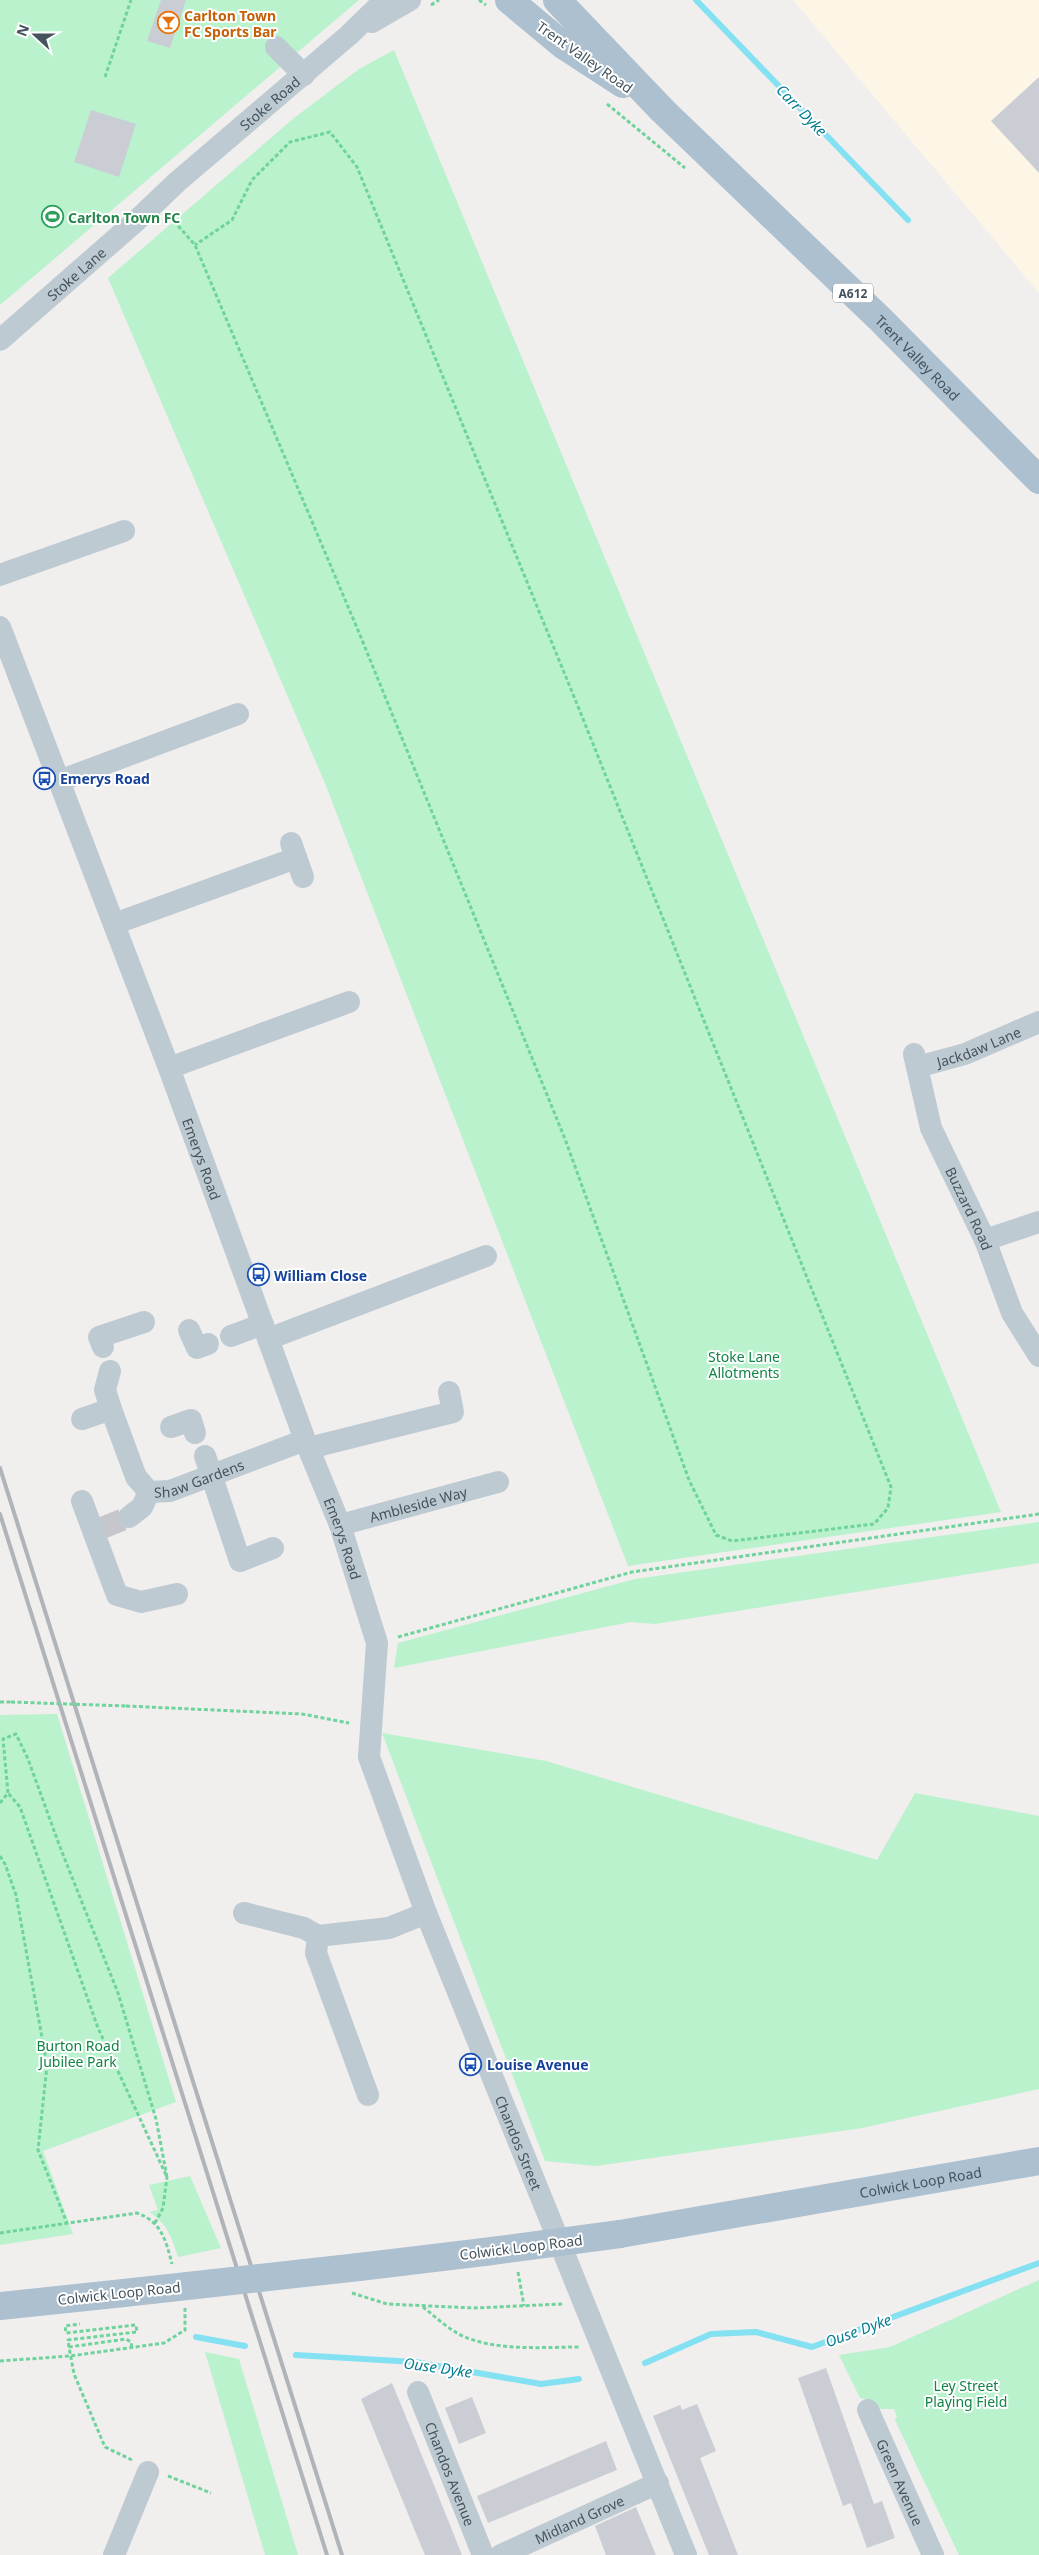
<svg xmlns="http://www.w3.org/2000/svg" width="1039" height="2555" font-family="'Noto Sans',sans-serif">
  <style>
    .commercial { fill: #fdf5e6 }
    .green { fill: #b9f2cc }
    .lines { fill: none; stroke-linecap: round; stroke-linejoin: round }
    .stream { stroke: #83e1f2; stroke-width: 6 }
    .building { fill: #caced4 }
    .minor-tunnel { stroke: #c6c7ca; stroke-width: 22; stroke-dasharray: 22 11; stroke-linecap: butt }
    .path { stroke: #6fd39c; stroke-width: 3; stroke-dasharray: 4 2.5; stroke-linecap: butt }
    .minor { stroke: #becad2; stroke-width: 22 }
    .major { stroke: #acc0d0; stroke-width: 28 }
    .rail { stroke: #b0b4b9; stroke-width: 4 }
    .path-bridge { stroke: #6fd39c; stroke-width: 3; stroke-dasharray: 4 2.5; stroke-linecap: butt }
    .major-bridge { stroke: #acc0d0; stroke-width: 28 }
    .labels { text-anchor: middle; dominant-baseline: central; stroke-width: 4; stroke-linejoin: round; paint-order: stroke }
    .shield { fill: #fff; stroke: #7d878e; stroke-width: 1 }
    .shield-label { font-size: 12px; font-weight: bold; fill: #45535d }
    .food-label { font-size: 14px; font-weight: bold; fill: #c56008; stroke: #fff; text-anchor: start }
    .street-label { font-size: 14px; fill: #45535d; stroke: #fff }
    .leisure-label { font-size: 14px; font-weight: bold; fill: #27864d; stroke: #fff; text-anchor: start }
    .transit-label { font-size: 14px; font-weight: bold; fill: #164399; stroke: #fff; text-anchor: start }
    .park-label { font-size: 14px; fill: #108444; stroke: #fff }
    .water-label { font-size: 15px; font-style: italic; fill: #057d93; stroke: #fff }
  </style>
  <rect width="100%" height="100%" fill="#f1eeee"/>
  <polygon class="commercial" points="793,0 1039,0 1039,293"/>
  <g class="green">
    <polygon points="0,0 359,0 0,305"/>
    <polygon points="394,50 1001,1512 628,1566 324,781 108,278 294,118 359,69"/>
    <polygon points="1039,1522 1039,1563 655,1624 631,1622 394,1668 398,1643 635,1579"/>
    <polygon points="57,1714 176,2102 43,2151 73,2234 0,2245 0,1715"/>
    <polygon points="382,1733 546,1761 877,1860 915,1793 1039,1816 1039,2089 862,2128 596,2166 545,2161"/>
    <path d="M190,2176L221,2248L178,2257C172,2238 167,2223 149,2212L158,2210L149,2185Z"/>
    <polygon points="1039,2280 1039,2555 959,2555 895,2420 897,2417 894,2409 876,2409 868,2400 860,2398 839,2355 890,2347"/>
    <polygon points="205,2352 239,2359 298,2555 265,2555"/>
  </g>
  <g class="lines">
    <g class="stream">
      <polyline points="696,0 908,220"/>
      <polyline points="196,2337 245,2346"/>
      <polyline points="296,2355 415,2362 541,2384 579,2379"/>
      <polyline points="645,2363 711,2334 756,2332 812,2347 1039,2263"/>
    </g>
  </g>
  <g class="building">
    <polygon points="161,0 186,0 170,48 147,41"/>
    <polygon points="1039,77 1039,173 991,121"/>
    <polygon points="91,110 136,124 119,177 74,162"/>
    <polygon points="826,2368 874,2504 882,2501 895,2538 867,2548 851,2503 843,2506 798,2378"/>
    <polygon points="392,2383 436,2490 462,2555 425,2555 415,2531 361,2399"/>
    <polygon points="472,2397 486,2433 459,2444 445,2408"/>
    <polygon points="697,2404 716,2451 700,2458 738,2555 709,2555 653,2416 680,2405 682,2410"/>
    <polygon points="606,2441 617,2470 488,2523 477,2496"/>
    <polygon points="636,2507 656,2555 606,2555 595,2526"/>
  </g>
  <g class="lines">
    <polyline class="minor-tunnel" points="102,1528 129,1517"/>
    <g class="path">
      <polyline points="479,0 486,5"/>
      <polyline points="431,5 439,0"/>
      <polyline points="105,77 131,0"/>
      <polyline points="607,104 685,168"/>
      <polyline points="168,219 173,220 195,245 360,635 565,1139 689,1480 716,1535 732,1541 874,1524 888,1508 891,1487 577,704 357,167 330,132 290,142 252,180 232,220 195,245"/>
      <polyline points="398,1637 632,1572 1039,1514"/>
      <polyline points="0,1702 11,1702"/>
      <polyline points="126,1706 302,1714 349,1723"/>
      <polyline points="0,1803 8,1793 3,1739 16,1734 28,1759 60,1847 118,1993 156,2119 167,2177 98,2028 20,1807 8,1793"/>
      <polyline points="0,1856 5,1864 16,1895 47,2065 38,2150 67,2223"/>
      <polyline points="155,2223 163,2208 167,2177"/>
      <path d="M0,2233L137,2213C162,2222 166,2241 172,2264"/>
      <polyline points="518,2272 524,2306"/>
      <polyline points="352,2293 387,2304 474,2308 562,2304"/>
      <path d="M423,2307C437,2318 452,2333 470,2339C505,2351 544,2347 580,2347"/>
      <polyline points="69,2347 68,2340 137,2332 136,2325 66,2333 65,2326 80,2324"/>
      <polyline points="0,2361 70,2356 164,2343 185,2330 185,2308"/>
      <polyline points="132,2460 105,2447 74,2374 69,2347 126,2339 131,2342 132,2348"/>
      <polyline points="168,2476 211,2493"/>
    </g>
    <g class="minor">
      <polyline points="372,22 410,0"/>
      <polyline points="276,47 304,75"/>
      <path id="s1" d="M0,340L135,222L177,182L349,35L385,0"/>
      <polyline points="0,575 124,531"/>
      <path id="s2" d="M0,627L169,1068L305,1440L340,1525L377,1643L369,1757L426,1913L686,2555"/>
      <polyline points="59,781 238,714"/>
      <polyline points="291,843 303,877"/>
      <polyline points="114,924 296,858"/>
      <path id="s3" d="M914,1054L931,1128L985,1240L1012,1313L1039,1356"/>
      <path id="s4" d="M917,1067L965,1054L1039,1022"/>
      <polyline points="169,1068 349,1002"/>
      <polyline points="985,1240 1039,1222"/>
      <polyline points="189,1330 197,1348 208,1344"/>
      <polyline points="231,1336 263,1324"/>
      <polyline points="268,1339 486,1256"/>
      <polyline points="103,1347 99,1337 144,1322"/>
      <path id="s5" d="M110,1371L105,1390L111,1409L136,1477L149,1492L170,1491L305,1440"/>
      <polyline points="82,1419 111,1409"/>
      <polyline points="171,1427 191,1420 195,1433"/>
      <polyline points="309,1448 453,1412 449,1392"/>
      <polyline points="205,1456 240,1561 273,1548"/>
      <polyline points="82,1501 117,1595 141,1602 177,1594"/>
      <polyline points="129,1517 142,1507 149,1492"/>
      <path id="s6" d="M340,1525L498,1482"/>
      <polyline points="244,1913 304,1928 318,1936"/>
      <polyline points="368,2095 316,1953 318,1936 389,1928 426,1913"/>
      <path id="s7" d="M418,2392L483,2555"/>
      <path id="s8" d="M868,2410L933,2555"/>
      <polyline points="114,2555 148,2472"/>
      <path id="s9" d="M501,2555L658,2483"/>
    </g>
    <g class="major">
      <polyline points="509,0 563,45 623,84"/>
      <path id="s10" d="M557,0L663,111L881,320L1039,480"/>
      <path id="s11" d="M620,2234L1039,2161"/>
      <polyline points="359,2267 484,2252"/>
      <polyline points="0,2306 124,2293"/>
    </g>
    <g class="rail">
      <polyline points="0,1468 342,2555"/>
      <polyline points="0,1514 327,2555"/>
    </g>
    <polyline class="path-bridge" points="11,1702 126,1706"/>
    <g class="major-bridge">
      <polyline points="484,2252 620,2234"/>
      <polyline points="124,2293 359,2267"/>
    </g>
  </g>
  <defs>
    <symbol id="bar-ring" viewBox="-11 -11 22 22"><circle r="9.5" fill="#fff" stroke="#e8710a" stroke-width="1.5"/><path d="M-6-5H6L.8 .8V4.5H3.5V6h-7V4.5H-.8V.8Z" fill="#e8710a"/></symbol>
    <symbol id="stadium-ring" viewBox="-11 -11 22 22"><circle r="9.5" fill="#fff" stroke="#2e9e5b" stroke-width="1.5"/><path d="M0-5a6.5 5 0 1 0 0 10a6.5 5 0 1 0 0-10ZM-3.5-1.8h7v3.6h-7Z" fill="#2e9e5b"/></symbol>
    <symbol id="bus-ring" viewBox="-11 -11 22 22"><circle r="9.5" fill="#fff" stroke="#1a4fb4" stroke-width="1.5"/><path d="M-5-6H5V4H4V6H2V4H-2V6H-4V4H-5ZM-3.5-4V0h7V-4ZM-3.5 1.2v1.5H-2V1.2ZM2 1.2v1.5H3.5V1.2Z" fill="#1a4fb4"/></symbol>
  </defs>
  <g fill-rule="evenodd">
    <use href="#bar-ring" x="156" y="10" width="25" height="25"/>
    <use href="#stadium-ring" x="40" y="204" width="25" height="25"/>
    <use href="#bus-ring" x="32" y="766" width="25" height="25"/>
    <use href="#bus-ring" x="246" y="1262" width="25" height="25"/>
    <use href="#bus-ring" x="458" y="2052" width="25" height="25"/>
  </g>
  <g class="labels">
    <rect class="shield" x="833" y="283.5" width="40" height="19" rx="4"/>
    <g class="shield-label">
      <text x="853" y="293">A612</text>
    </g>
    <g class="food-label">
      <text x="184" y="15">Carlton Town<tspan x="184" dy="16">FC Sports Bar</tspan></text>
    </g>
    <g class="street-label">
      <text transform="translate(585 57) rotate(35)">Trent Valley Road</text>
      <text stroke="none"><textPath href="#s1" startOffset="359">Stoke Road</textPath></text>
      <text stroke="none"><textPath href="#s1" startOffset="101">Stoke Lane</textPath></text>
      <text stroke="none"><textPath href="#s10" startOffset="508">Trent Valley Road</textPath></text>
      <text stroke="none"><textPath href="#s4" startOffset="65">Jackdaw Lane</textPath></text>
      <text stroke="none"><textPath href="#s2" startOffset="569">Emerys Road</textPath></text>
      <text stroke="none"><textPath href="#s3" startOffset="165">Buzzard Road</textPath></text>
      <text stroke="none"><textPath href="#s5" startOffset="184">Shaw Gardens</textPath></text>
      <text stroke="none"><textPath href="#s6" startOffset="81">Ambleside Way</textPath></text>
      <text stroke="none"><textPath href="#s2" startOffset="974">Emerys Road</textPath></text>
      <text stroke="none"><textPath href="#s2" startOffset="1612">Chandos Street</textPath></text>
      <text stroke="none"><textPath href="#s11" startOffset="305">Colwick Loop Road</textPath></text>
      <text transform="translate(521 2247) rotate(-7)">Colwick Loop Road</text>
      <text transform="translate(119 2293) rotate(-6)">Colwick Loop Road</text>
      <text stroke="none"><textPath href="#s7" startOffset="88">Chandos Avenue</textPath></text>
      <text stroke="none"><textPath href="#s8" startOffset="79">Green Avenue</textPath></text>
      <text stroke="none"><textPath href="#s9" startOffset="86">Midland Grove</textPath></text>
    </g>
    <g class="leisure-label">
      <text x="68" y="217">Carlton Town FC</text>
    </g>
    <g class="transit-label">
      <text x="60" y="778">Emerys Road</text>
      <text x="274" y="1275">William Close</text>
      <text x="487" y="2064">Louise Avenue</text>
    </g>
    <g class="park-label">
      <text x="744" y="1356">Stoke Lane<tspan x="744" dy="16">Allotments</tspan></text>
      <text x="78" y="2045">Burton Road<tspan x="78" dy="16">Jubilee Park</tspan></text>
      <text x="966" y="2385">Ley Street<tspan x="966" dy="16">Playing Field</tspan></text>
    </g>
    <g class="water-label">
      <text transform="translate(802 110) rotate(46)">Carr Dyke</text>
      <text transform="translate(858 2330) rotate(-20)">Ouse Dyke</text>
      <text transform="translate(438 2367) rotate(8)">Ouse Dyke</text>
    </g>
  </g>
  <g transform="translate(35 35) rotate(291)" stroke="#ffffff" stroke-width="4" paint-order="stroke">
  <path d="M0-4L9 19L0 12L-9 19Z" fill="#45535d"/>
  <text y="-8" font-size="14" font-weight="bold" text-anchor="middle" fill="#45535d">N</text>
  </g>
</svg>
